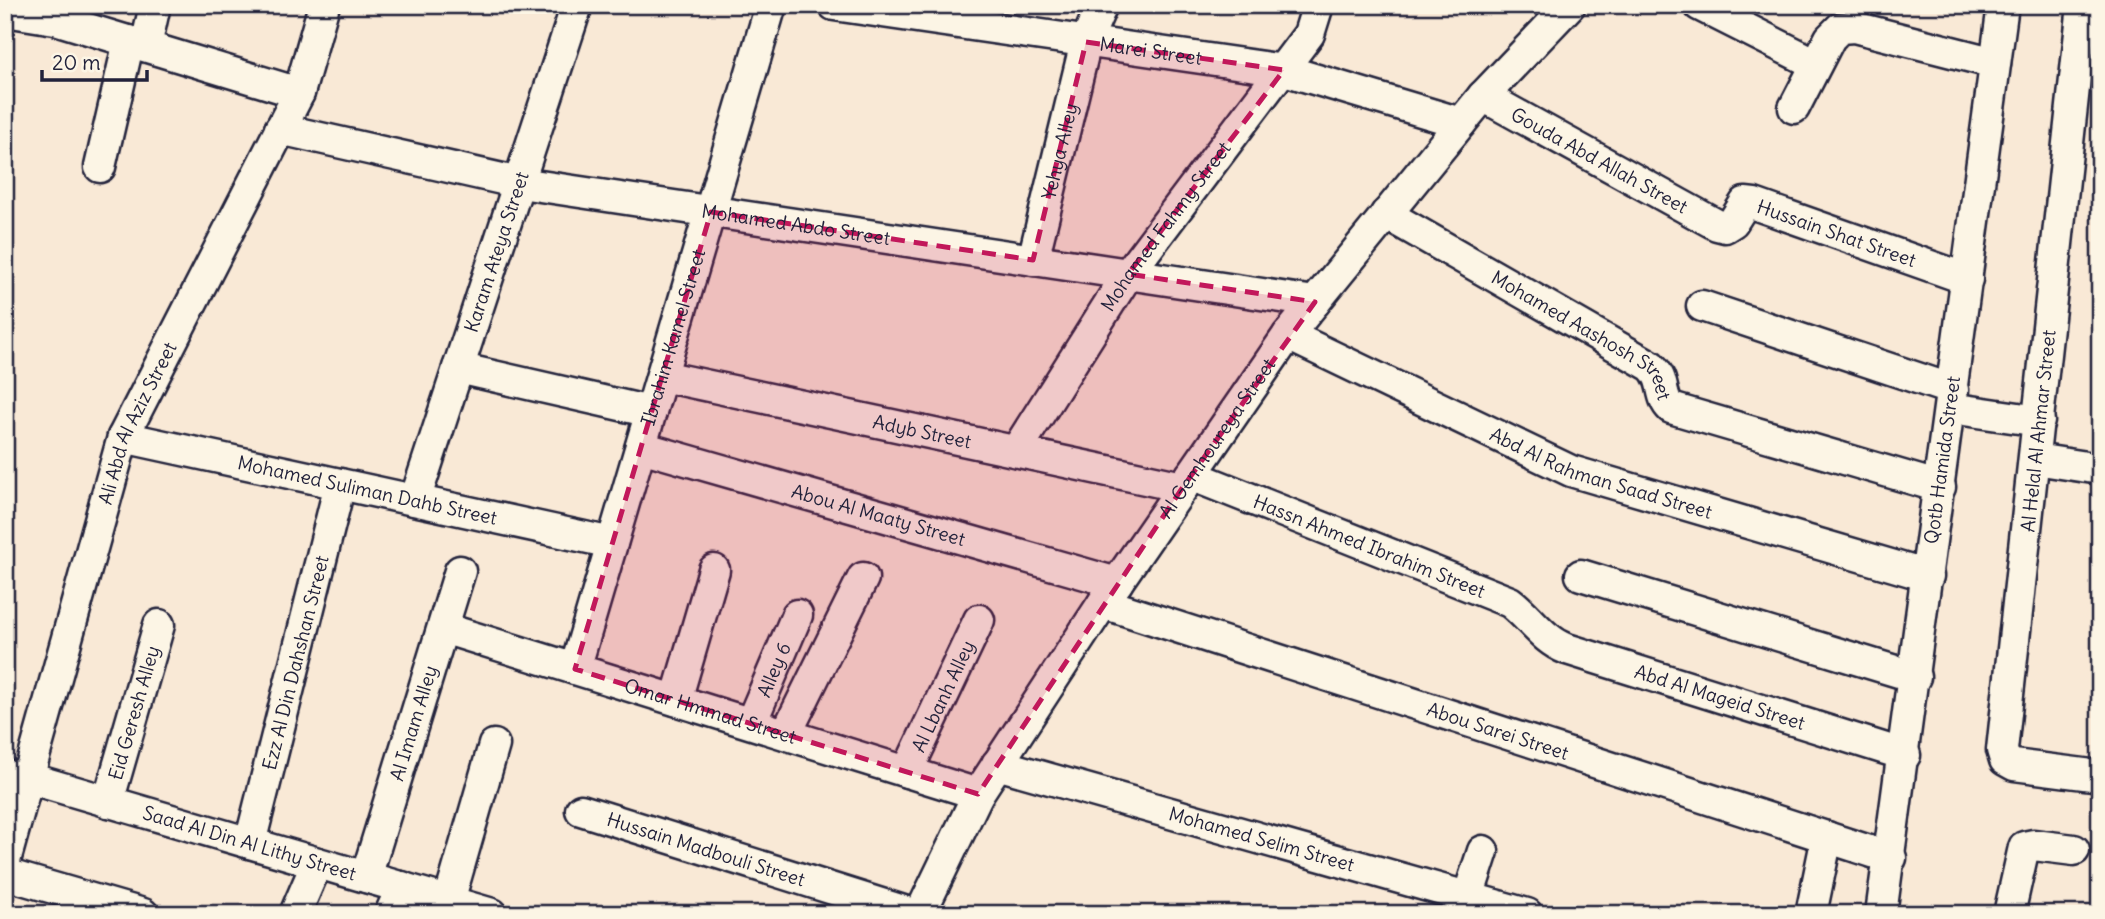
<svg xmlns="http://www.w3.org/2000/svg" width="2105" height="919" font-family="Delius,sans-serif">
  <style>
    .lines { fill: none; stroke-linecap: round; stroke-linejoin: round }
    .minor-casing { stroke: #22223b; stroke-width: 35 }
    .minor { stroke: #fcf5e5; stroke-width: 30 }
    .marked { fill: #c2185b; fill-opacity: 0.2; stroke: #c2185b; stroke-width: 5; stroke-dasharray: 14 9; stroke-linejoin: round }
    .labels { text-anchor: middle; dominant-baseline: central; stroke-width: 5; stroke-linejoin: round; paint-order: stroke }
    .street-label { font-size: 19px; fill: #22223b; stroke: #fcf5e5 }
  </style>
  <rect width="100%" height="100%" fill="#f9e9d6"/>
  <filter id="ink" filterUnits="userSpaceOnUse"><feTurbulence type="fractalNoise" baseFrequency=".0143" numOctaves="2"/><feDisplacementMap in="SourceGraphic" scale="14" xChannelSelector="R" yChannelSelector="G"/><feConvolveMatrix kernelMatrix="1 2 1 2 8 2 1 2 1" color-interpolation-filters="sRGB"/></filter>
  <g filter="url(#ink)">
    <g class="lines">
      <defs>
        <g id="minor">
          <path id="s1" d="M834,5L1284,70L1461,123"/>
          <polyline points="1699,5 1816,64"/>
          <polyline points="2083,5 2002,750 2005,760 2014,765 2100,776"/>
          <polyline points="5,11 55,19 299,93"/>
          <polyline points="146,46 155,5"/>
          <path id="s2" d="M1483,96L1717,225L1725,227L1733,222L1745,203L1754,204L1967,279"/>
          <polyline points="1794,108 1830,38 1840,28 1854,27 1995,63"/>
          <path id="s3" d="M280,129L520,183L1315,302"/>
          <polyline points="100,167 129,41"/>
          <path id="s4" d="M1386,214L1651,366C1666,380 1659,397 1671,408L1940,487"/>
          <path id="s5" d="M1033,260L1086,42L1102,5"/>
          <polyline points="1702,306 1953,390"/>
          <path id="s6" d="M1288,335L1571,471L1928,576"/>
          <polyline points="458,368 651,412"/>
          <path id="s7" d="M662,376L1183,487"/>
          <polyline points="1950,408 2039,421"/>
          <path id="s8" d="M123,437L612,543"/>
          <path id="s9" d="M641,447L1117,583"/>
          <path id="s10" d="M1016,451L1128,274L1309,34L1318,5"/>
          <polyline points="2035,459 2100,469"/>
          <path id="s11" d="M1191,475L1510,602C1530,617 1543,640 1567,649L1905,755"/>
          <path id="s12" d="M415,500L577,5"/>
          <polyline points="1581,575 1915,677"/>
          <path id="s13" d="M1103,603L1891,858"/>
          <path id="s14" d="M443,628L978,794"/>
          <path id="s15" d="M575,669L771,5"/>
          <polyline points="676,700 714,570"/>
          <path id="s16" d="M751,723L797,615"/>
          <polyline points="786,734 863,578"/>
          <path id="s17" d="M997,764L1527,914"/>
          <path id="s18" d="M907,772L979,620"/>
          <path id="s19" d="M5,775L28,778L492,914"/>
          <path id="s20" d="M108,802L159,625"/>
          <path id="s21" d="M581,810L913,914"/>
          <path id="s22" d="M250,843L340,484"/>
          <path id="s23" d="M5,861L123,437L299,93L324,5"/>
          <polyline points="5,874 143,914"/>
          <path id="s24" d="M366,877L460,571"/>
          <polyline points="1468,897 1483,851"/>
          <polyline points="449,901 494,745"/>
          <polyline points="295,914 317,863"/>
          <polyline points="390,914 402,887"/>
          <path id="s25" d="M920,914L978,794L1103,603L1288,335L1483,96L1570,5"/>
          <polyline points="1811,914 1827,837"/>
          <path id="s26" d="M1881,914L2003,5"/>
          <polyline points="2009,914 2024,847 2034,845 2074,850"/>
        </g>
      </defs>
      <use href="#minor" class="minor-casing"/>
      <use href="#minor" class="minor"/>
    </g>
  </g>
  <path class="marked" d="M1086,42L1284,70L1128,274L1315,302L1183,487L978,794L575,669L711,212L1033,260Z"/>
  <g class="labels">
    <g class="street-label">
      <text stroke="none"><textPath href="#s1" startOffset="320">Marei Street</textPath></text>
      <text stroke="none"><textPath href="#s5" startOffset="112">Yehya Alley</textPath></text>
      <text stroke="none"><textPath href="#s2" startOffset="133">Gouda Abd Allah Street</textPath></text>
      <text stroke="none"><textPath href="#s3" startOffset="525">Mohamed Abdo Street</textPath></text>
      <text stroke="none"><textPath href="#s10" startOffset="270">Mohamed Fahmy Street</textPath></text>
      <text stroke="none"><textPath href="#s2" startOffset="404">Hussain Shat Street</textPath></text>
      <text stroke="none"><textPath href="#s12" startOffset="261">Karam Ateya Street</textPath></text>
      <text stroke="none"><textPath href="#s15" startOffset="346">Ibrahim Kamel Street</textPath></text>
      <text stroke="none"><textPath href="#s4" startOffset="233">Mohamed Aashosh Street</textPath></text>
      <text stroke="none"><textPath href="#s23" startOffset="458">Ali Abd Al Aziz Street</textPath></text>
      <text stroke="none"><textPath href="#s7" startOffset="266">Adyb Street</textPath></text>
      <text transform="translate(2038 431) rotate(-84)">Al Helal Al Ahmar Street</text>
      <text stroke="none"><textPath href="#s25" startOffset="562">Al Gemhoureya Street</textPath></text>
      <text stroke="none"><textPath href="#s26" startOffset="458">Qotb Hamida Street</textPath></text>
      <text stroke="none"><textPath href="#s6" startOffset="343">Abd Al Rahman Saad Street</textPath></text>
      <text stroke="none"><textPath href="#s8" startOffset="250">Mohamed Suliman Dahb Street</textPath></text>
      <text stroke="none"><textPath href="#s9" startOffset="247">Abou Al Maaty Street</textPath></text>
      <text stroke="none"><textPath href="#s11" startOffset="192">Hassn Ahmed Ibrahim Street</textPath></text>
      <text stroke="none"><textPath href="#s22" startOffset="186">Ezz Al Din Dahshan Street</textPath></text>
      <text stroke="none"><textPath href="#s16" startOffset="58">Alley 6</textPath></text>
      <text stroke="none"><textPath href="#s18" startOffset="84">Al Lbanh Alley</textPath></text>
      <text stroke="none"><textPath href="#s11" startOffset="578">Abd Al Mageid Street</textPath></text>
      <text stroke="none"><textPath href="#s14" startOffset="280">Omar Hmmad Street</textPath></text>
      <text stroke="none"><textPath href="#s20" startOffset="93">Eid Geresh Alley</textPath></text>
      <text stroke="none"><textPath href="#s24" startOffset="161">Al Imam Alley</textPath></text>
      <text stroke="none"><textPath href="#s13" startOffset="415">Abou Sarei Street</textPath></text>
      <text stroke="none"><textPath href="#s17" startOffset="275">Mohamed Selim Street</textPath></text>
      <text stroke="none"><textPath href="#s19" startOffset="254">Saad Al Din Al Lithy Street</textPath></text>
      <text stroke="none"><textPath href="#s21" startOffset="131">Hussain Madbouli Street</textPath></text>
    </g>
  </g>
  <rect width="2105" height="919" fill="none" stroke="#fcf5e5" stroke-width="28"/>
  <rect x="14" y="14" width="2077" height="891" fill="none" stroke="#22223b" stroke-width="2.5" filter="url(#ink)"/>
  <path d="M42 70v10h105v-10" fill="none" stroke="#22223b" stroke-width="3.5"/>
  <text x="52" y="70" font-size="21" fill="#22223b" stroke="#fcf5e5" stroke-width="5" paint-order="stroke">20 m</text>
</svg>
